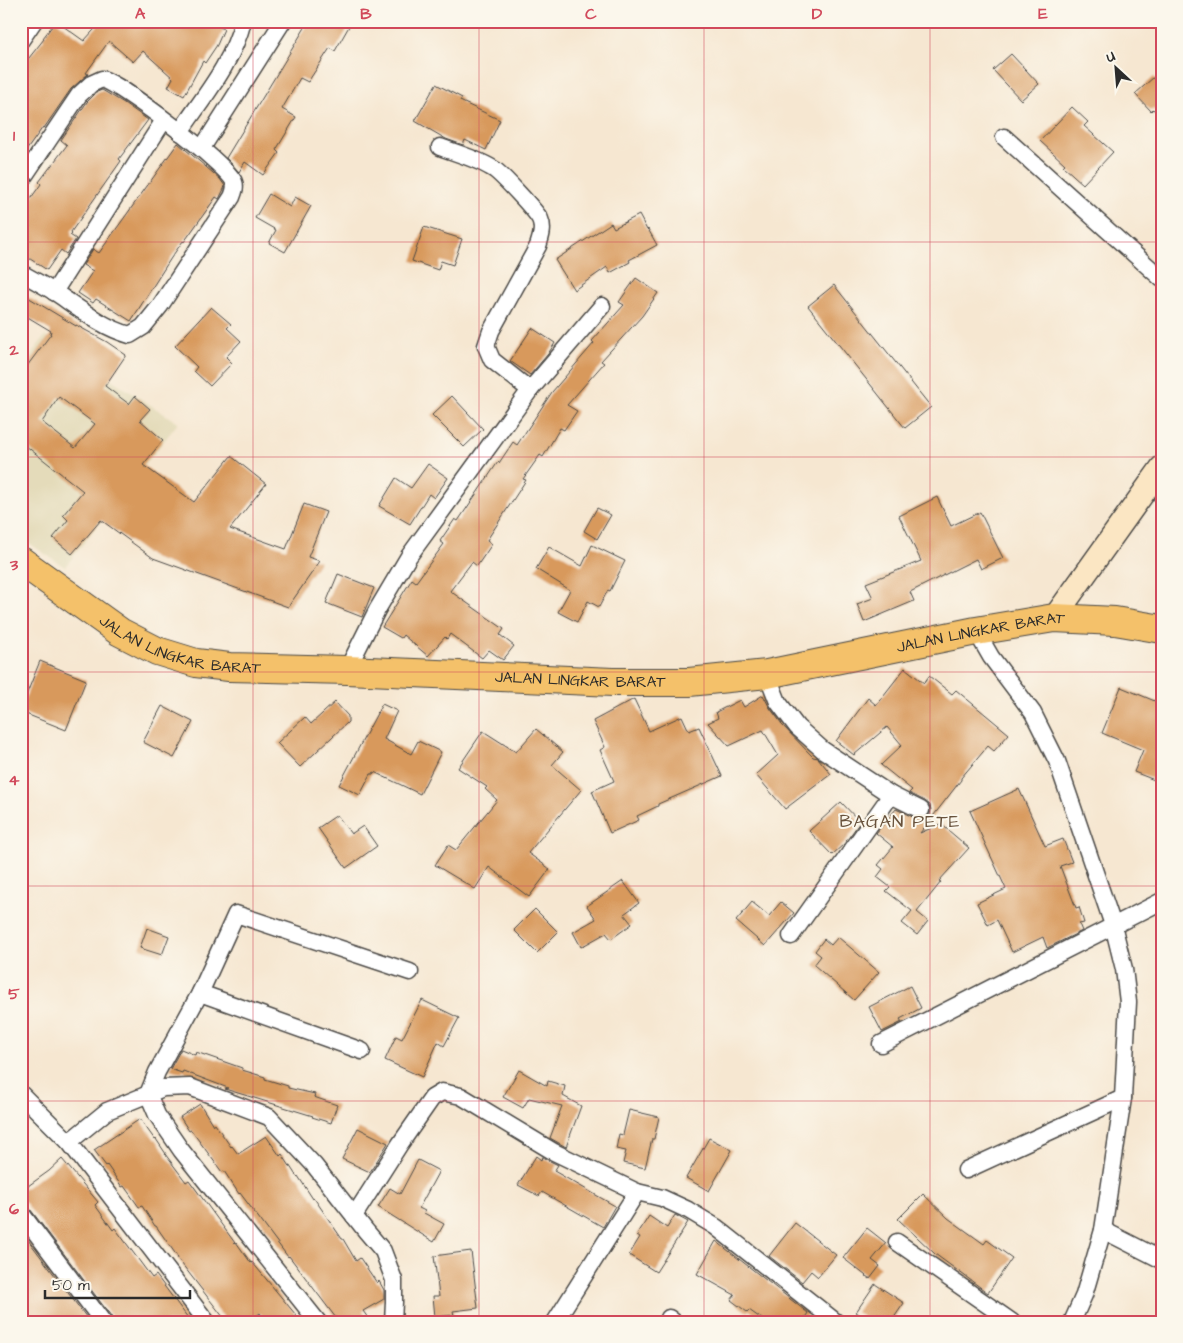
<svg xmlns="http://www.w3.org/2000/svg" width="1183" height="1343" font-family="'Architects Daughter',sans-serif">
  <style>
    .built { fill: #e4dbba }
    .building { fill: #d8995c; fill-rule: evenodd }
    .lines { fill: none; stroke-linecap: round; stroke-linejoin: round }
    .minor-casing { stroke: #494744; stroke-width: 19 }
    .secondary-casing { stroke: #494744; stroke-width: 25 }
    .trunk-casing { stroke: #494744; stroke-width: 30 }
    .minor { stroke: #fff; stroke-width: 16 }
    .secondary { stroke: #fbe6c3; stroke-width: 22 }
    .trunk { stroke: #f4c16a; stroke-width: 28 }
    .grid { fill: none; stroke: #d1495b; stroke-width: 1; stroke-opacity: 0.55 }
    .labels { text-anchor: middle; dominant-baseline: central; stroke-width: 4; stroke-linejoin: round; paint-order: stroke }
    .street-label { font-size: 15px; fill: #2b2b2b; stroke: #fbf7ec }
    .quarter-label { font-size: 18px; letter-spacing: 1px; fill: #68523c; stroke: #fbf7ec }
    .neatline { fill: none; stroke: #d1495b; stroke-width: 2 }
    .grid-label { font-size: 16px; text-anchor: middle; font-weight: bold; fill: #d1495b }
  </style>
  <rect width="100%" height="100%" fill="#fbf7ec"/>
  <filter id="ink" filterUnits="userSpaceOnUse"><feTurbulence type="fractalNoise" baseFrequency=".02" numOctaves="2"/><feDisplacementMap in="SourceGraphic" scale="10" xChannelSelector="R" yChannelSelector="G"/><feConvolveMatrix kernelMatrix="1 2 1 2 8 2 1 2 1" color-interpolation-filters="sRGB"/></filter>
  <filter id="wash" filterUnits="userSpaceOnUse"><feTurbulence type="fractalNoise" baseFrequency=".0096" numOctaves="4" result="noise"/><feDisplacementMap in="SourceGraphic" scale="20" xChannelSelector="R" yChannelSelector="G"/><feGaussianBlur stdDeviation="1.12" result="paint"/><feColorMatrix in="noise" values="0 0 0 0 0 0 0 0 0 0 0 0 0 0 0 0 0 1.4 0 .05"/><feComposite in="paint" operator="in"/></filter>
  <g filter="url(#wash)">
    <rect width="100%" height="100%" fill="#f6e7d1"/>
    <polygon class="built" points="45,336 178,423 65,567 21,538 21,368"/>
    <g id="blocks">
      <g class="building">
        <polygon points="56,21 84,41 102,21 222,21 220,27 224,29 217,45 205,63 203,61 184,96 168,87 173,78 143,51 133,62 109,41 86,73 88,74 71,89 44,128 43,127 21,158 21,68 44,39 43,38"/>
        <polygon points="309,21 352,21 335,51 330,48 308,82 300,78 282,109 296,117 276,150 279,153 263,175 245,162 239,172 226,158"/>
        <polygon points="1011,54 1039,84 1021,100 993,70"/>
        <polygon points="1154,77 1162,86 1162,118 1153,109 1151,111 1135,94"/>
        <polygon points="436,84 462,98 460,101 500,120 486,150 465,140 463,145 446,139 415,121"/>
        <polygon points="102,90 124,103 148,120 119,159 121,161 71,232 72,233 70,235 76,239 66,254 61,250 47,270 21,253 21,212 41,184 39,182 67,145 61,140 87,102 97,92"/>
        <polygon points="1072,107 1088,122 1084,126 1113,152 1083,184 1063,166 1065,164 1040,141"/>
        <polygon points="178,143 220,179 225,186 224,189 219,199 216,197 184,242 183,241 171,258 131,321 96,299 93,303 78,293 93,271 83,265 93,249 99,253"/>
        <polygon points="269,194 290,207 295,197 311,206 285,252 269,243 276,230 255,218"/>
        <polygon points="639,215 647,230 648,229 657,245 629,260 630,262 610,273 607,267 574,290 555,260 611,223 614,228"/>
        <polygon points="424,227 462,239 453,265 441,261 438,270 412,261"/>
        <polygon points="636,278 658,293 642,316 601,361 604,363 567,405 577,411 564,430 560,428 543,457 540,455 523,479 526,480 487,540 492,544 477,566 472,562 450,591 504,629 500,635 514,646 503,660 489,650 482,658 450,634 447,639 445,637 428,656 403,635 401,638 382,627 412,579 416,582 444,544 440,541 455,519 458,521 498,462 499,463 513,442 517,445 552,392 594,343 592,341 624,305 619,302"/>
        <polygon points="834,285 931,407 905,428 808,306"/>
        <path d="M21,293L76,326V325L107,342L126,355L105,386L129,404L135,396L150,409L140,420L163,440L143,465L194,502L231,456L266,484L230,529L286,549L304,504L326,512L308,557L320,561L288,607L153,558L101,520L72,554L53,538L68,520L63,515L83,491L21,442V374L51,334H50L51,331L21,313ZM59,397L95,424L75,448L42,422Z"/>
        <polygon points="211,307 231,324 227,328 241,341 226,357 232,363 210,386 194,371 197,367 175,346"/>
        <polygon points="532,328 555,343 548,354 530,375 510,361"/>
        <polygon points="452,396 483,429 464,447 432,415"/>
        <polygon points="428,464 448,478 434,498 429,494 410,524 379,506 396,478 411,488"/>
        <polygon points="937,497 951,526 980,512 1003,558 981,569 976,559 910,592 914,601 864,622 857,604 873,598 866,583 921,561 899,516"/>
        <polygon points="597,508 611,515 597,539 584,531"/>
        <polygon points="592,545 625,561 610,591 608,590 599,607 588,601 577,622 558,612 570,590 536,569 549,547 582,566"/>
        <polygon points="338,574 374,588 362,617 326,603"/>
        <polygon points="40,661 86,680 66,730 21,712 21,708"/>
        <polygon points="905,668 924,683 929,676 952,694 956,690 1009,734 994,751 988,746 961,778 961,780 920,833 941,824 969,848 939,881 941,882 917,912 928,921 917,935 902,923 912,911 886,891 890,887 877,877 883,869 878,865 893,847 876,833 896,809 917,819 922,820 926,819 930,815 931,810 930,805 925,801 909,793 912,790 881,765 902,745 887,727 854,755 836,741 868,698 876,705"/>
        <polygon points="1121,687 1162,704 1162,783 1134,772 1143,750 1102,733"/>
        <polygon points="763,695 770,708 782,724 781,724 813,757 818,758 831,774 785,809 756,775 778,755 763,730 729,746 708,723 718,718 716,712 740,700 744,707"/>
        <polygon points="634,699 649,731 682,716 689,731 699,727 722,776 658,804 658,806 637,816 639,820 610,833 592,791 614,781 600,750 605,747 593,721"/>
        <polygon points="335,702 348,716 348,722 300,767 277,743 305,717 311,724"/>
        <polygon points="382,704 397,711 384,739 411,754 418,741 441,752 420,794 374,772 373,774 371,774 360,795 339,785"/>
        <polygon points="162,706 193,722 174,758 143,742"/>
        <polygon points="536,729 563,752 552,765 581,790 528,853 550,869 529,897 489,867 475,889 435,865 448,845 456,850 497,800 485,789 487,787 458,768 483,731 516,752"/>
        <polygon points="1019,789 1045,846 1063,839 1072,862 1060,866 1076,908 1079,907 1084,923 1079,924 1082,931 1047,948 1043,937 1012,952 997,920 988,925 977,903 1006,889 970,811"/>
        <polygon points="841,802 860,822 844,844 832,855 809,831"/>
        <polygon points="337,815 351,834 363,826 377,846 346,868 318,828"/>
        <polygon points="623,881 639,903 624,914 632,924 611,939 606,933 581,947 573,932 596,919 587,906"/>
        <polygon points="752,902 769,916 781,902 794,913 765,946 736,921"/>
        <polygon points="535,909 558,932 537,953 514,930"/>
        <polygon points="147,928 169,936 162,955 140,948"/>
        <polygon points="838,937 879,972 854,1000 814,965 821,956 815,951 824,939 831,945"/>
        <polygon points="910,986 921,1008 900,1019 902,1022 882,1032 869,1007"/>
        <polygon points="422,1000 459,1018 444,1046 438,1042 422,1077 385,1060 396,1036 402,1039"/>
        <polygon points="181,1049 195,1055 196,1052 242,1068 242,1070 265,1077 265,1079 288,1086 288,1088 315,1094 314,1097 337,1105 331,1123 312,1117 313,1116 225,1089 228,1088 183,1071 182,1073 170,1069"/>
        <polygon points="519,1070 547,1086 548,1081 565,1086 563,1096 581,1106 566,1147 550,1138 562,1106 529,1098 523,1108 503,1097"/>
        <polygon points="200,1104 213,1125 215,1124 231,1147 232,1146 238,1154 266,1136 280,1156 282,1154 297,1177 298,1176 313,1199 314,1198 331,1223 342,1239 343,1239 356,1261 360,1258 377,1283 379,1281 384,1290 384,1299 363,1311 371,1322 339,1322 289,1256 288,1257 240,1193 239,1194 224,1171 222,1172 191,1130 189,1131 180,1117"/>
        <polygon points="629,1110 659,1117 654,1139 652,1139 645,1168 623,1163 626,1151 616,1149 619,1134 623,1135"/>
        <polygon points="140,1119 155,1140 156,1139 166,1154 165,1154 186,1182 189,1180 235,1243 236,1242 251,1263 252,1262 296,1315 288,1322 268,1322 260,1313 249,1322 227,1322 178,1259 177,1256 156,1226 155,1226 142,1206 139,1207 124,1186 122,1187 107,1165 106,1166 94,1150"/>
        <polygon points="358,1128 388,1143 370,1172 342,1159"/>
        <polygon points="709,1138 732,1150 709,1191 686,1178"/>
        <polygon points="536,1156 541,1160 542,1157 558,1165 554,1171 615,1206 603,1227 542,1192 539,1196 518,1185"/>
        <polygon points="62,1159 98,1202 95,1205 113,1230 115,1228 152,1278 156,1275 191,1322 113,1322 111,1316 21,1197 21,1191 49,1171"/>
        <polygon points="418,1160 439,1171 419,1208 425,1211 424,1213 444,1224 434,1242 378,1207 390,1188 400,1194"/>
        <polygon points="923,1194 948,1218 984,1244 987,1240 1012,1258 988,1293 935,1254 898,1219"/>
        <polygon points="675,1215 688,1222 656,1272 629,1255 640,1237 637,1235 649,1216 667,1228"/>
        <polygon points="795,1223 836,1255 818,1277 811,1271 802,1282 769,1256"/>
        <polygon points="867,1228 886,1243 872,1260 880,1266 870,1279 843,1258"/>
        <polygon points="21,1232 22,1232 90,1322 21,1322"/>
        <polygon points="716,1241 808,1313 802,1322 766,1322 749,1310 747,1312 731,1300 735,1295 697,1274"/>
        <polygon points="471,1251 478,1308 453,1311 454,1315 435,1317 433,1296 439,1296 434,1256"/>
        <polygon points="875,1284 904,1303 891,1322 870,1322 856,1312"/>
      </g>
    </g>
  </g>
  <g filter="url(#ink)">
    <use href="#blocks" fill-opacity="0" stroke="#494744" stroke-width="1"/>
    <g class="lines">
      <defs>
        <g id="minor">
          <polyline points="21,40 34,21"/>
          <path d="M180,132C204,96 232,64 243,21"/>
          <polyline points="1004,137 1162,279"/>
          <path d="M440,147C458,154 479,159 495,170C503,176 535,210 540,219C544,228 541,237 538,246L491,331L486,346L492,360L530,390"/>
          <polyline points="202,148 283,21"/>
          <path d="M21,181L79,95L91,84L102,79C121,84 228,165 234,182C236,187 234,192 232,197L160,306L143,327L130,335C104,328 81,310 59,295C47,287 34,280 21,273"/>
          <polyline points="54,292 164,120"/>
          <polyline points="976,631 991,657 1033,713 1057,761 1113,925 1124,969 1128,1002 1123,1098 1103,1230 1084,1295 1072,1322"/>
          <polyline points="347,670 377,610 409,556 530,390 602,306"/>
          <polyline points="767,674 778,702 797,727 823,750 891,795 921,810"/>
          <polyline points="791,936 891,795"/>
          <polyline points="200,993 362,1051"/>
          <polyline points="881,1044 1162,901"/>
          <polyline points="21,1094 69,1142 207,1322"/>
          <polyline points="69,1142 107,1111 163,1088 190,1087 269,1117 314,1165 366,1231 383,1251 394,1280 394,1302 393,1322"/>
          <polyline points="966,1170 1123,1098"/>
          <polyline points="21,1213 103,1322"/>
          <polyline points="354,1216 400,1144 432,1098 442,1092 461,1096 554,1152 637,1192 662,1198 688,1210 716,1227 836,1322"/>
          <polyline points="1103,1230 1162,1260"/>
          <polyline points="897,1242 1012,1322"/>
          <polyline points="669,1318 674,1322"/>
          <polyline points="318,1322 181,1150 157,1115 148,1094 157,1072 200,993 236,914 410,972"/>
          <polyline points="555,1322 637,1192"/>
        </g>
        <polyline id="secondary" points="1054,618 1162,467"/>
        <g id="trunk">
          <path id="s1" d="M21,561L120,632L157,651L196,663L229,667L347,670L613,682H689L767,674L976,631L1054,618L1115,621L1162,629"/>
        </g>
      </defs>
      <use href="#minor" class="minor-casing"/>
      <use href="#secondary" class="secondary-casing"/>
      <use href="#trunk" class="trunk-casing"/>
      <use href="#minor" class="minor"/>
      <use href="#secondary" class="secondary"/>
      <use href="#trunk" class="trunk"/>
    </g>
  </g>
  <path class="grid" d="M253,21V1322M479,21V1322M704,21V1322M930,21V1322M21,242H1162M21,457H1162M21,672H1162M21,886H1162M21,1101H1162"/>
  <g class="labels">
    <g class="street-label">
      <text stroke="none"><textPath href="#s1" startOffset="994">JALAN LINGKAR BARAT</textPath></text>
      <text stroke="none"><textPath href="#s1" startOffset="184">JALAN LINGKAR BARAT</textPath></text>
      <text stroke="none"><textPath href="#s1" startOffset="589">JALAN LINGKAR BARAT</textPath></text>
    </g>
    <g class="quarter-label">
      <text x="900" y="821">BAGAN PETE</text>
    </g>
  </g>
  <rect width="1183" height="1343" fill="none" stroke="#fbf7ec" stroke-width="55"/>
  <g transform="translate(1116 68) rotate(334)" stroke="#fbf7ec" stroke-width="4" paint-order="stroke">
  <path d="M0-4L9 19L0 12L-9 19Z" fill="#2b2b2b"/>
  <text y="-8" font-size="14" font-weight="bold" text-anchor="middle" fill="#2b2b2b">U</text>
  </g>
  <path d="M45 1290v8h145v-8" fill="none" stroke="#2b2b2b" stroke-width="2.5"/>
  <text x="52" y="1290" font-size="15" fill="#2b2b2b" stroke="#fbf7ec" stroke-width="4" paint-order="stroke">50 m</text>
  <rect x="28" y="28" width="1128" height="1288" class="neatline"/>
  <g class="grid-label">
    <text x="140" y="19">A</text>
    <text x="366" y="19">B</text>
    <text x="591" y="19">C</text>
    <text x="817" y="19">D</text>
    <text x="1043" y="19">E</text>
    <text x="14" y="141">1</text>
    <text x="14" y="355">2</text>
    <text x="14" y="570">3</text>
    <text x="14" y="785">4</text>
    <text x="14" y="999">5</text>
    <text x="14" y="1214">6</text>
  </g>
</svg>
